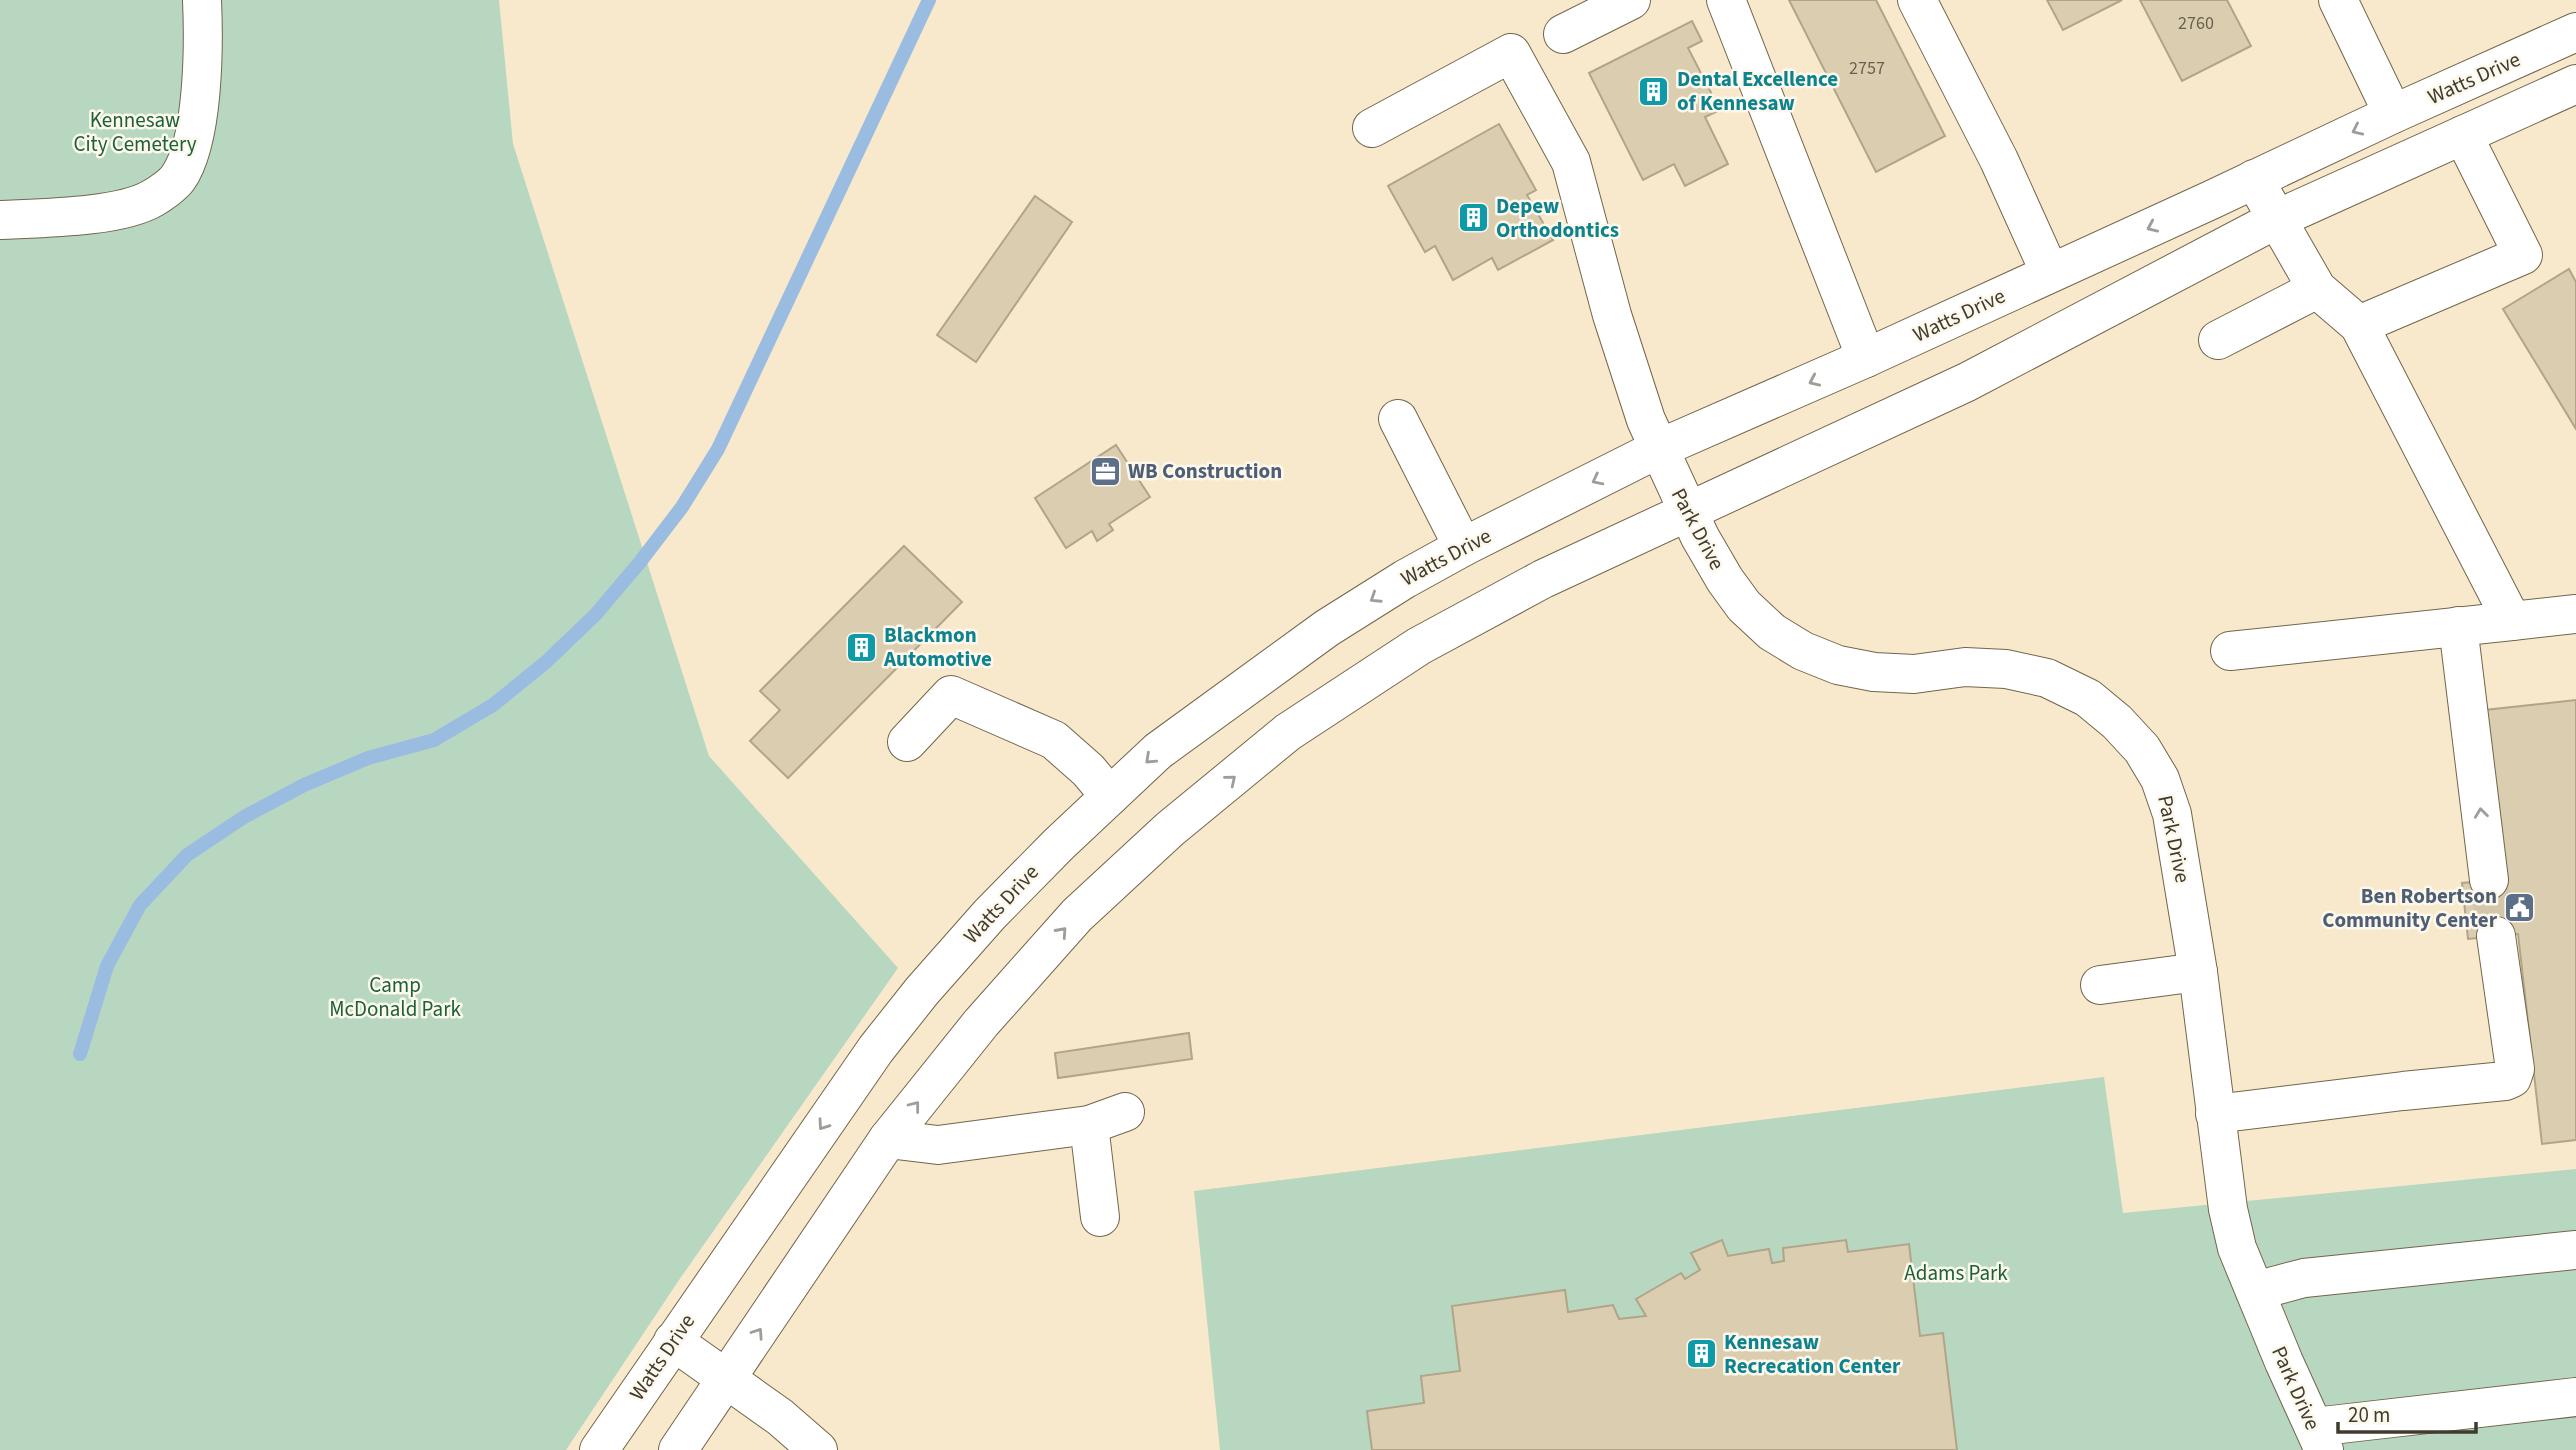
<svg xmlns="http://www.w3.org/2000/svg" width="2576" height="1450" font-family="'Source Sans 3',sans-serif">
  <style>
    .green { fill: #b8d7c1 }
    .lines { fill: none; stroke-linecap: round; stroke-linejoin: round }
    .stream { stroke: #9abce1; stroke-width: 14 }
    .building { fill: #dbcdb0; stroke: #b1a488; stroke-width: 2 }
    .minor-tunnel { stroke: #d3c6ad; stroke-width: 38; stroke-dasharray: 38 19; stroke-linecap: butt }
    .minor-casing { stroke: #72654b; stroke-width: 40 }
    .major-casing { stroke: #72654b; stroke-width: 40 }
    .minor { stroke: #fff; stroke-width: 38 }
    .major { stroke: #fff; stroke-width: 38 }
    .oneway { stroke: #a09c97 }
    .labels { text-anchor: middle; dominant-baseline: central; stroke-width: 5; stroke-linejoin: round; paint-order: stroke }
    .number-label { font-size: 18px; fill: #675f4f }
    .street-label { font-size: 21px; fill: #403a2f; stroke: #fdf8ec }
    .culture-label { font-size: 21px; font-weight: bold; fill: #0d838f; stroke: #fdf8ec; text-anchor: start }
    .park-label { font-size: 21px; fill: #1d6139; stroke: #fdf8ec }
    .service-label { font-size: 21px; font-weight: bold; fill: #4e5e75; stroke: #fdf8ec; text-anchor: start }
  </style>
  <rect width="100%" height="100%" fill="#f8e9cc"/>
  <g class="green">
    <polygon points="0,0 499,0 513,144 709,756 898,968 679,1280 566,1450 0,1450"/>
    <polygon points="2104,1077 2123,1213 2576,1169 2576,1450 1220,1450 1194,1191"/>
  </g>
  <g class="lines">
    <polyline class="stream" points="80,1054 107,966 140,905 187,855 244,817 304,785 368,758 434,740 493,705 546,662 596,614 640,562 682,507 718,449 929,0"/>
  </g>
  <g class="building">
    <polygon points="1789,0 1876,0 1945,136 1876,172"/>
    <polygon points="2047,0 2122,0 2063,30"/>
    <polygon points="2140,0 2227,0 2251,46 2182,81"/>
    <polygon points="1692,21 1702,41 1688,48 1720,110 1705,117 1728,164 1685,186 1674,164 1643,180 1589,73"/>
    <polygon points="1499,124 1536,190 1527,195 1553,240 1498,270 1492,258 1453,280 1435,246 1425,252 1388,186"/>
    <polygon points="1035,196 1072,222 976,362 937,335"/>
    <polygon points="2569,269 2576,282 2576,429 2503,309"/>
    <polygon points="1116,445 1150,497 1109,524 1113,530 1097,541 1092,531 1066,548 1035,498"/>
    <polygon points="904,546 962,602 788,778 750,741 780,710 760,691"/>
    <polygon points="2576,700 2576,1140 2542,1144 2518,934 2468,939 2462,883 2503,879 2485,710"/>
    <polygon points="1189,1033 1192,1059 1058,1078 1055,1053"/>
    <polygon points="1722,1240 1728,1256 1769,1249 1772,1263 1784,1261 1783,1248 1846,1240 1848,1252 1909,1244 1920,1336 1943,1333 1957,1450 1372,1450 1367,1411 1424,1403 1421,1376 1460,1371 1452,1306 1565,1290 1568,1312 1613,1305 1619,1319 1646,1316 1636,1299 1681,1273 1685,1279 1700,1270 1691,1253"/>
  </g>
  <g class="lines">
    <polyline class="minor-tunnel" points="2489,880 2496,936"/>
    <defs>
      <g id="minor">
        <polyline points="1726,0 1866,358"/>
        <polyline points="1917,0 1999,160 2050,273"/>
        <polyline points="2338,0 2393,114"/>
        <polyline points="1563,34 1631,0"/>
        <polyline points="1372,128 1511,53 1571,162 1612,315 1646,420 1700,537 1725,580 1744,606 1772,632 1803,651 1838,665 1874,672 1914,674 1965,667 2006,669 2047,678 2088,698 2117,722 2142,749 2160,779 2172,814 2198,972 2228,1209 2237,1248 2284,1362 2324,1450"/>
        <polyline points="2254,179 2317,289 2359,325 2512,621 2576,614"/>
        <path d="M0,220C40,218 119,218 153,198C160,194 173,185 178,178C204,141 204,45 202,0"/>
        <polyline points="2359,325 2523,255 2463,135"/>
        <polyline points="2218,340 2317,289"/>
        <polyline points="1398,419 1463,547"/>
        <polyline points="2458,626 2489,880"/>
        <polyline points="2230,651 2512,621"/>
        <polyline points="907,742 951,695 1054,740 1088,770 1110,796"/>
        <polyline points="2100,985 2198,972"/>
        <polyline points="2215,1114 2403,1091 2505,1081 2512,1078 2515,1069 2496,936"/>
        <polyline points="1089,1125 1100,1217"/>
        <polyline points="888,1139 938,1145 1089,1125 1125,1112"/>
        <polyline points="2255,1291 2304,1278 2576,1250"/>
        <polyline points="673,1341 780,1417 818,1450"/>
        <polyline points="2314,1427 2576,1397"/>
      </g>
      <g id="major">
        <polyline points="599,1450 876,1049 922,991 990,914 1059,844 1158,751 1327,628 1405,579 1463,547 1658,449 1866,358 2211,200 2393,114 2576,32"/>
        <polyline points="678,1450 888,1139 981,1023 1077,915 1170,829 1288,732 1419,646 1543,579 1967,382 2277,219 2576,84"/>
      </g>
    </defs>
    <use href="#minor" class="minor-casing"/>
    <use href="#major" class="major-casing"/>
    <use href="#minor" class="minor"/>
    <use href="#major" class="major"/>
  </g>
  <defs><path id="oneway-chevron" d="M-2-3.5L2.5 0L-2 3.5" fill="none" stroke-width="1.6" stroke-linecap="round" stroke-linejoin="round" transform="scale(1.75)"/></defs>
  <g class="oneway">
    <use href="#oneway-chevron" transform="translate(2357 130) rotate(155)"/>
    <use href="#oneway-chevron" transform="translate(2152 227) rotate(156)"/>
    <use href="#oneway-chevron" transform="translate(1814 381) rotate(156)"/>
    <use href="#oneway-chevron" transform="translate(1597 480) rotate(153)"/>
    <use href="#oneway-chevron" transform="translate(1375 598) rotate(147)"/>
    <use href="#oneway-chevron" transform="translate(1150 759) rotate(137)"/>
    <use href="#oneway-chevron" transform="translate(1231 780) rotate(-39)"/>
    <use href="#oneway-chevron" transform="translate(2481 813) rotate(-97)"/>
    <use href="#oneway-chevron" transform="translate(1062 932) rotate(-48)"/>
    <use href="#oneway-chevron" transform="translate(915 1106) rotate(-52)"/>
    <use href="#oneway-chevron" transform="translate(823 1125) rotate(125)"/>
    <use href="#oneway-chevron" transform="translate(758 1333) rotate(-56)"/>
  </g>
  <defs>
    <symbol id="building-square" viewBox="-11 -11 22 22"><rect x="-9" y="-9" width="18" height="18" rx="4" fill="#0f9aa8" stroke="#fdf8ec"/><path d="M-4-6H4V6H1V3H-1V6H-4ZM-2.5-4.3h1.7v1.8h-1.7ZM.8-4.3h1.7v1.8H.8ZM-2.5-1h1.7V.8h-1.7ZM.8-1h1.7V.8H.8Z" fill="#fff"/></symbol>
    <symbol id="office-square" viewBox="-11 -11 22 22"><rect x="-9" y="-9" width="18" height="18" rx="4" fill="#5c6f8a" stroke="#fdf8ec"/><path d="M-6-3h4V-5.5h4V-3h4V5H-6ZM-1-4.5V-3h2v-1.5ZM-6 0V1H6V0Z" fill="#fff"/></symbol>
    <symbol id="civic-square" viewBox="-11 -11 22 22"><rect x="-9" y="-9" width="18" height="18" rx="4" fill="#5c6f8a" stroke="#fdf8ec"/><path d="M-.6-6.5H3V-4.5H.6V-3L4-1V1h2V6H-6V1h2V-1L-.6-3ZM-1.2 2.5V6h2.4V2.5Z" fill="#fff"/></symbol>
  </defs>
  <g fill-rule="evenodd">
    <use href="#building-square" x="1636" y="74" width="35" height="35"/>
    <use href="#building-square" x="1456" y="200" width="35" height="35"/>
    <use href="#office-square" x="1088" y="454" width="35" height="35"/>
    <use href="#building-square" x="844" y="630" width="35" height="35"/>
    <use href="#civic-square" x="2502" y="890" width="35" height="35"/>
    <use href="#building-square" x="1684" y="1336" width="35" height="35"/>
  </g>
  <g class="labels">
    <g class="number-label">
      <text x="2196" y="23">2760</text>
      <text x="1867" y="68">2757</text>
    </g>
    <g class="street-label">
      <text transform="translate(2474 78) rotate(-24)">Watts Drive</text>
      <text transform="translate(1959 315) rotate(-25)">Watts Drive</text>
      <text transform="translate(1698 529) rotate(62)">Park Drive</text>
      <text transform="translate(1446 557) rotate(-28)">Watts Drive</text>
      <text transform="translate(2174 839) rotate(78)">Park Drive</text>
      <text transform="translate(1001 904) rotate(-47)">Watts Drive</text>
      <text transform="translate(662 1357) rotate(-56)">Watts Drive</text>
      <text transform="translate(2296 1388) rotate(66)">Park Drive</text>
    </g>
    <g class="culture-label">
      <text x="1677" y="79">Dental Excellence<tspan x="1677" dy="24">of Kennesaw</tspan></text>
      <text x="1496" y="206">Depew<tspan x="1496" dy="24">Orthodontics</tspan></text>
      <text x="884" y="635">Blackmon<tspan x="884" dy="24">Automotive</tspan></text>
      <text x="1724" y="1342">Kennesaw<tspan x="1724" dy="24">Recrecation Center</tspan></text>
    </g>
    <g class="park-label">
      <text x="135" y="120">Kennesaw<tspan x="135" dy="24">City Cemetery</tspan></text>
      <text x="395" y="985">Camp<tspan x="395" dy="24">McDonald Park</tspan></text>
      <text x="1956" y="1273">Adams Park</text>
    </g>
    <g class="service-label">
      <text x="1128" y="471">WB Construction</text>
      <text x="2497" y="896" text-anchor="end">Ben Robertson<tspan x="2497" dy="24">Community Center</tspan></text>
    </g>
  </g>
  <path d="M2338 1422v10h138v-10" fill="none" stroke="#403a2f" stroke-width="3.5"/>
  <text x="2348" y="1422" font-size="21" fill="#403a2f" stroke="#fdf8ec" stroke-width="5" paint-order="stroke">20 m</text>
</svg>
